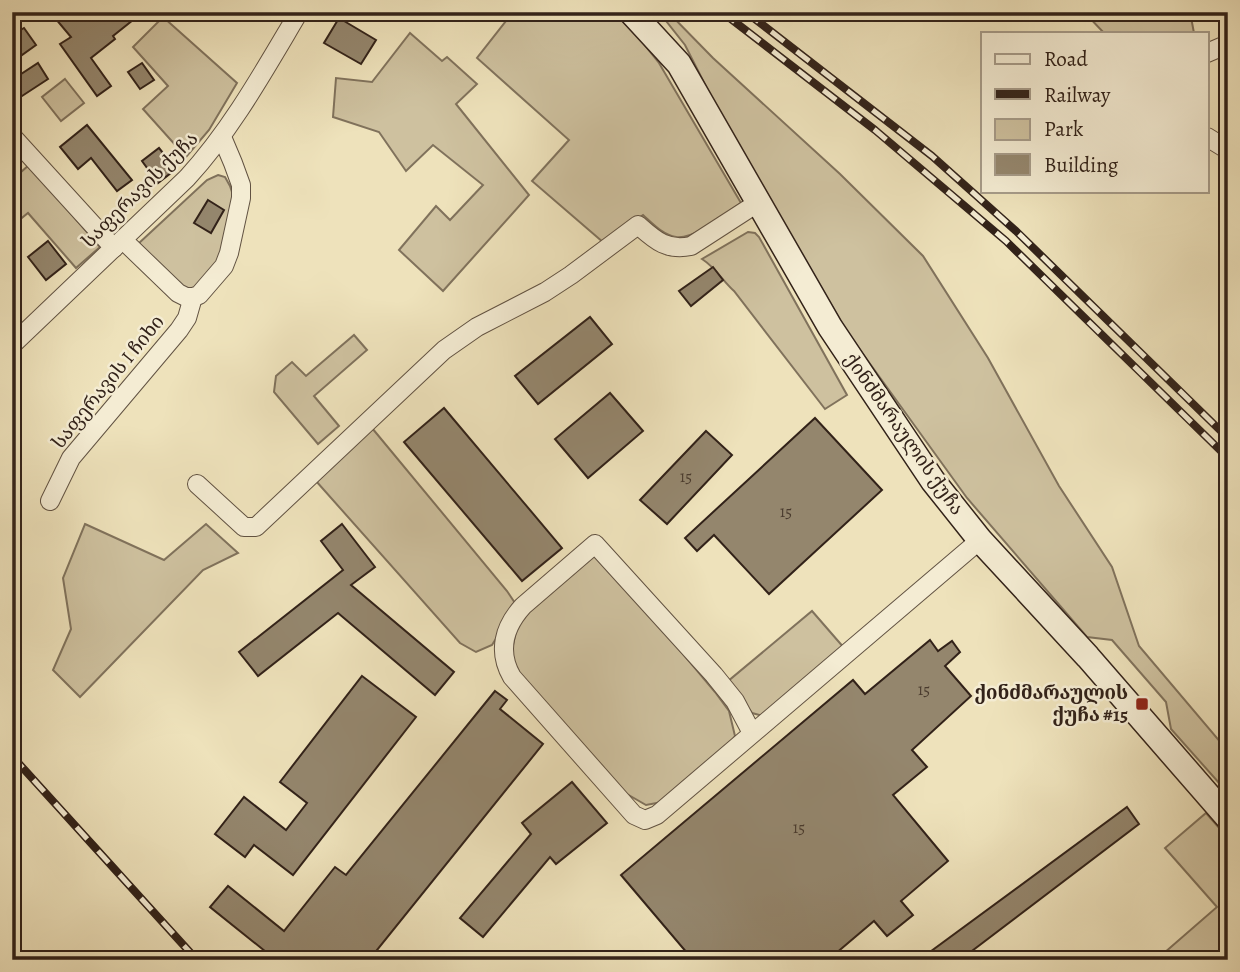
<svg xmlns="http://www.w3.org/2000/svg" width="1240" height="972" font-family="Alegreya,'Noto Serif Georgian',serif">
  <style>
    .green { fill: #cec19f; stroke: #80725c; stroke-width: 2 }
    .building { fill: #94866d; stroke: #322219; stroke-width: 2 }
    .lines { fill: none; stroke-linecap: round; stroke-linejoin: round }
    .street-casing { stroke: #615242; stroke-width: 20 }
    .secondary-casing { stroke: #322219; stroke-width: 27 }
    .street { stroke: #f4ecd3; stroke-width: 18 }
    .secondary { stroke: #f4ecd3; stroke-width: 24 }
    .rail-casing { stroke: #322219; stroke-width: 8 }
    .rail { stroke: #f4ecd3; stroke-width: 5; stroke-dasharray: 16; stroke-linecap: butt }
    .poi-dot { fill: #8f2418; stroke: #f4ecd3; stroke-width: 2.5 }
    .labels { text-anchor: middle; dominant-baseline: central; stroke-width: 5; stroke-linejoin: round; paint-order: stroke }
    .number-label { font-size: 16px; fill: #4a3b2e }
    .street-label { font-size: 19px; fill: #322219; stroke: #f4ecd3 }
    .poi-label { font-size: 19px; font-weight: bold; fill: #322219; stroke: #f4ecd3; text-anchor: end }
  </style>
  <rect width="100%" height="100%" fill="#eee2bb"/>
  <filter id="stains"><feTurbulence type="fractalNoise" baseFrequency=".00286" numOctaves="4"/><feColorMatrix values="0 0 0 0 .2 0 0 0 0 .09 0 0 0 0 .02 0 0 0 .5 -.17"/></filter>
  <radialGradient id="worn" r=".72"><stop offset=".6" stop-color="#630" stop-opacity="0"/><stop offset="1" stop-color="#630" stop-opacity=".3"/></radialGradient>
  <g class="green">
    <path d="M513,12H614L639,38L659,63L741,203C726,213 694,240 676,237C663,235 653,224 643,215L604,243L532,181L569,140L477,58Z"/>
    <polygon points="659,12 668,12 713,58 840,174 923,256 988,358 1059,486 1112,567 1139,646 1228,751 1228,793 1171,729 1166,702 1112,640 1087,637 967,498 847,332 720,114 685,45"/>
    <polygon points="1084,12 1190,12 1194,33 1104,33"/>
    <polygon points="163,17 237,83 209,130 186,157 143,109 168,86 133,47"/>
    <polygon points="410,33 442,61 447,57 477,84 456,104 529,195 443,291 399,250 436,206 450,220 483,185 433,145 406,171 379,132 333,117 336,78 372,82"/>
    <polygon points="65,79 84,103 61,121 42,97"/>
    <polygon points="29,165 100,247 76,268 28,213 12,226 12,180"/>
    <polygon points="218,175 225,177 230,186 234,198 222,257 201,287 186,290 138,244 207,180"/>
    <path d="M748,232L755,233L759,237L847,395L825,409L734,291C722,280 716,268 702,259Z"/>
    <polygon points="354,335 367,350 314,396 339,426 318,444 274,392 276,376 292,362 306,376"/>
    <polygon points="372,428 507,591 515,603 497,637 492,645 476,652 460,643 316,481"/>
    <polygon points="85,524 164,560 206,524 238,553 203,570 80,697 53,670 71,629 63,578"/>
    <polygon points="594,553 679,649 715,692 729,711 735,736 730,743 662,802 646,805 620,790 516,673 511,655 518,621"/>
    <polygon points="812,611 845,649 763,716 752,713 727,682"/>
    <polygon points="1206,813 1228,838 1228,960 1156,960 1217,907 1165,848"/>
  </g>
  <g class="building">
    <polygon points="50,12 143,12 113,36 115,39 91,58 111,86 97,96 60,44 71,37"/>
    <polygon points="339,18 376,40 361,64 324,43"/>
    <polygon points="24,28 36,45 22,55 12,40 12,35"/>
    <polygon points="38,63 48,79 19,98 12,88 12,80"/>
    <polygon points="142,63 154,80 140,89 128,72"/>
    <polygon points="87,125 132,180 117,191 91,158 78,169 60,147"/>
    <polygon points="159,148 176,169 158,183 142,161"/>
    <polygon points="208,200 224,210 211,233 194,223"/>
    <polygon points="48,241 66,264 46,280 28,257"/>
    <polygon points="713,267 723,280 691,306 679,291"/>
    <polygon points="590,317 612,344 538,404 515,376"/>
    <polygon points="610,393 643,431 588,478 555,439"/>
    <polygon points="444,408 562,548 522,581 404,442"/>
    <polygon points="815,418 882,490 769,594 714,535 697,551 685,538"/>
    <polygon points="706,431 732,455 667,524 640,500"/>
    <polygon points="342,524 375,567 351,585 454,672 435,695 338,613 258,676 239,652 343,570 321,541"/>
    <polygon points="930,640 938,651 952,641 960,652 945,666 971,696 912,750 927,767 893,795 948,861 901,901 913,915 887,936 874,921 828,960 693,960 621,875 853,680 865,694"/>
    <polygon points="362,676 416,717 293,875 254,845 245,857 215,834 244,797 286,830 307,803 280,782"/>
    <polygon points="495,691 507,700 500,709 543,744 369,960 276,960 210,907 228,886 284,931 335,867 346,875"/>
    <polygon points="572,782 607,823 556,864 550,857 483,937 460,918 531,834 522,823"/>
    <polygon points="1127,807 1139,824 960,960 919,960"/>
  </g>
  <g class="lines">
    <defs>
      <g id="street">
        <polyline points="1207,53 1228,44"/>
        <polyline points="12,136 114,248"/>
        <polyline points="1207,137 1228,150"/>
        <polyline points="123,240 178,293 186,297 193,297"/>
        <polyline points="193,297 199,295 224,266 229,253 241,198 241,185 233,163 222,137"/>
        <path d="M12,345L187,178C232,129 265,69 299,12"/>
        <path d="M197,484L244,527H256L444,350L477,327L545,292L571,275L638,225C655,240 666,251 691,246L759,202"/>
        <polyline points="50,501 71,458 179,330 187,318 193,297"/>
        <path d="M752,733L735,701L714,675L595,544L523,606C504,627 497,651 512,677L634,815L645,820L657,815L980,540"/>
      </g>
      <polyline id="secondary" points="631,12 679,64 830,327 933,481 980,540 1088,657 1228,818"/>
    </defs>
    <use href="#street" class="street-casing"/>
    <use href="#secondary" class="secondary-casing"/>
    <use href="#street" class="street"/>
    <use href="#secondary" class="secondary"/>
    <defs>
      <g id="rail">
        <polyline points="722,12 875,130 1006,241 1228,458"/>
        <polyline points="746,12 932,156 1016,231 1228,438"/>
        <polyline points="12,756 197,960"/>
      </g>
    </defs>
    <use href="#rail" class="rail-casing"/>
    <use href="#rail" class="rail"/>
  </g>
  <rect class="poi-dot" x="1135" y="697" width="14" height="14" rx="3.5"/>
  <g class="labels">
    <g class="number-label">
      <text x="686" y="477">15</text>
      <text x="786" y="512">15</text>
      <text x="924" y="690">15</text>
      <text x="799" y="828">15</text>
    </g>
    <g class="street-label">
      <text transform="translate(140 190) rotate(-45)">საფერავის ქუჩა</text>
      <text transform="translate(108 382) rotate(-51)">საფერავის I ჩიხი</text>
      <text transform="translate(904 434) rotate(55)">ქინძმარაულის ქუჩა</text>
    </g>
    <g class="poi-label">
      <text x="1128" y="693">ქინძმარაულის<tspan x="1128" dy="22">ქუჩა #15</tspan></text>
    </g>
  </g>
  <rect width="1240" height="972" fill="none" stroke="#eee2bb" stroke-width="42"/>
  <rect x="14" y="14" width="1212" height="944" fill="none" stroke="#322219" stroke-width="3.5"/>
  <rect x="21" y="21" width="1198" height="930" fill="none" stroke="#322219" stroke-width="2"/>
  <rect x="981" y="32" width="228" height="161" fill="#f4ecd3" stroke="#a69b89" stroke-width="2"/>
  <rect x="995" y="54" width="35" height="10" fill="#f4ecd3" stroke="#a69b89" stroke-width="2"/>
  <text x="1044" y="66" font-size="21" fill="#322219">Road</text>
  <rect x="995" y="89" width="35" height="10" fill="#322219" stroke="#a69b89" stroke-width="2"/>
  <text x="1044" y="102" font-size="21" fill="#322219">Railway</text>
  <rect x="995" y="119" width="35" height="21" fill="#cec19f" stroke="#a69b89" stroke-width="2"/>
  <text x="1044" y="136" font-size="21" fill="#322219">Park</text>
  <rect x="995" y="154" width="35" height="21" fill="#94866d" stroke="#a69b89" stroke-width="2"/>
  <text x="1044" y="172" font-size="21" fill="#322219">Building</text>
  <rect width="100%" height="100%" filter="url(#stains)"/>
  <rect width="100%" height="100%" fill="url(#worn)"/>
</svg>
